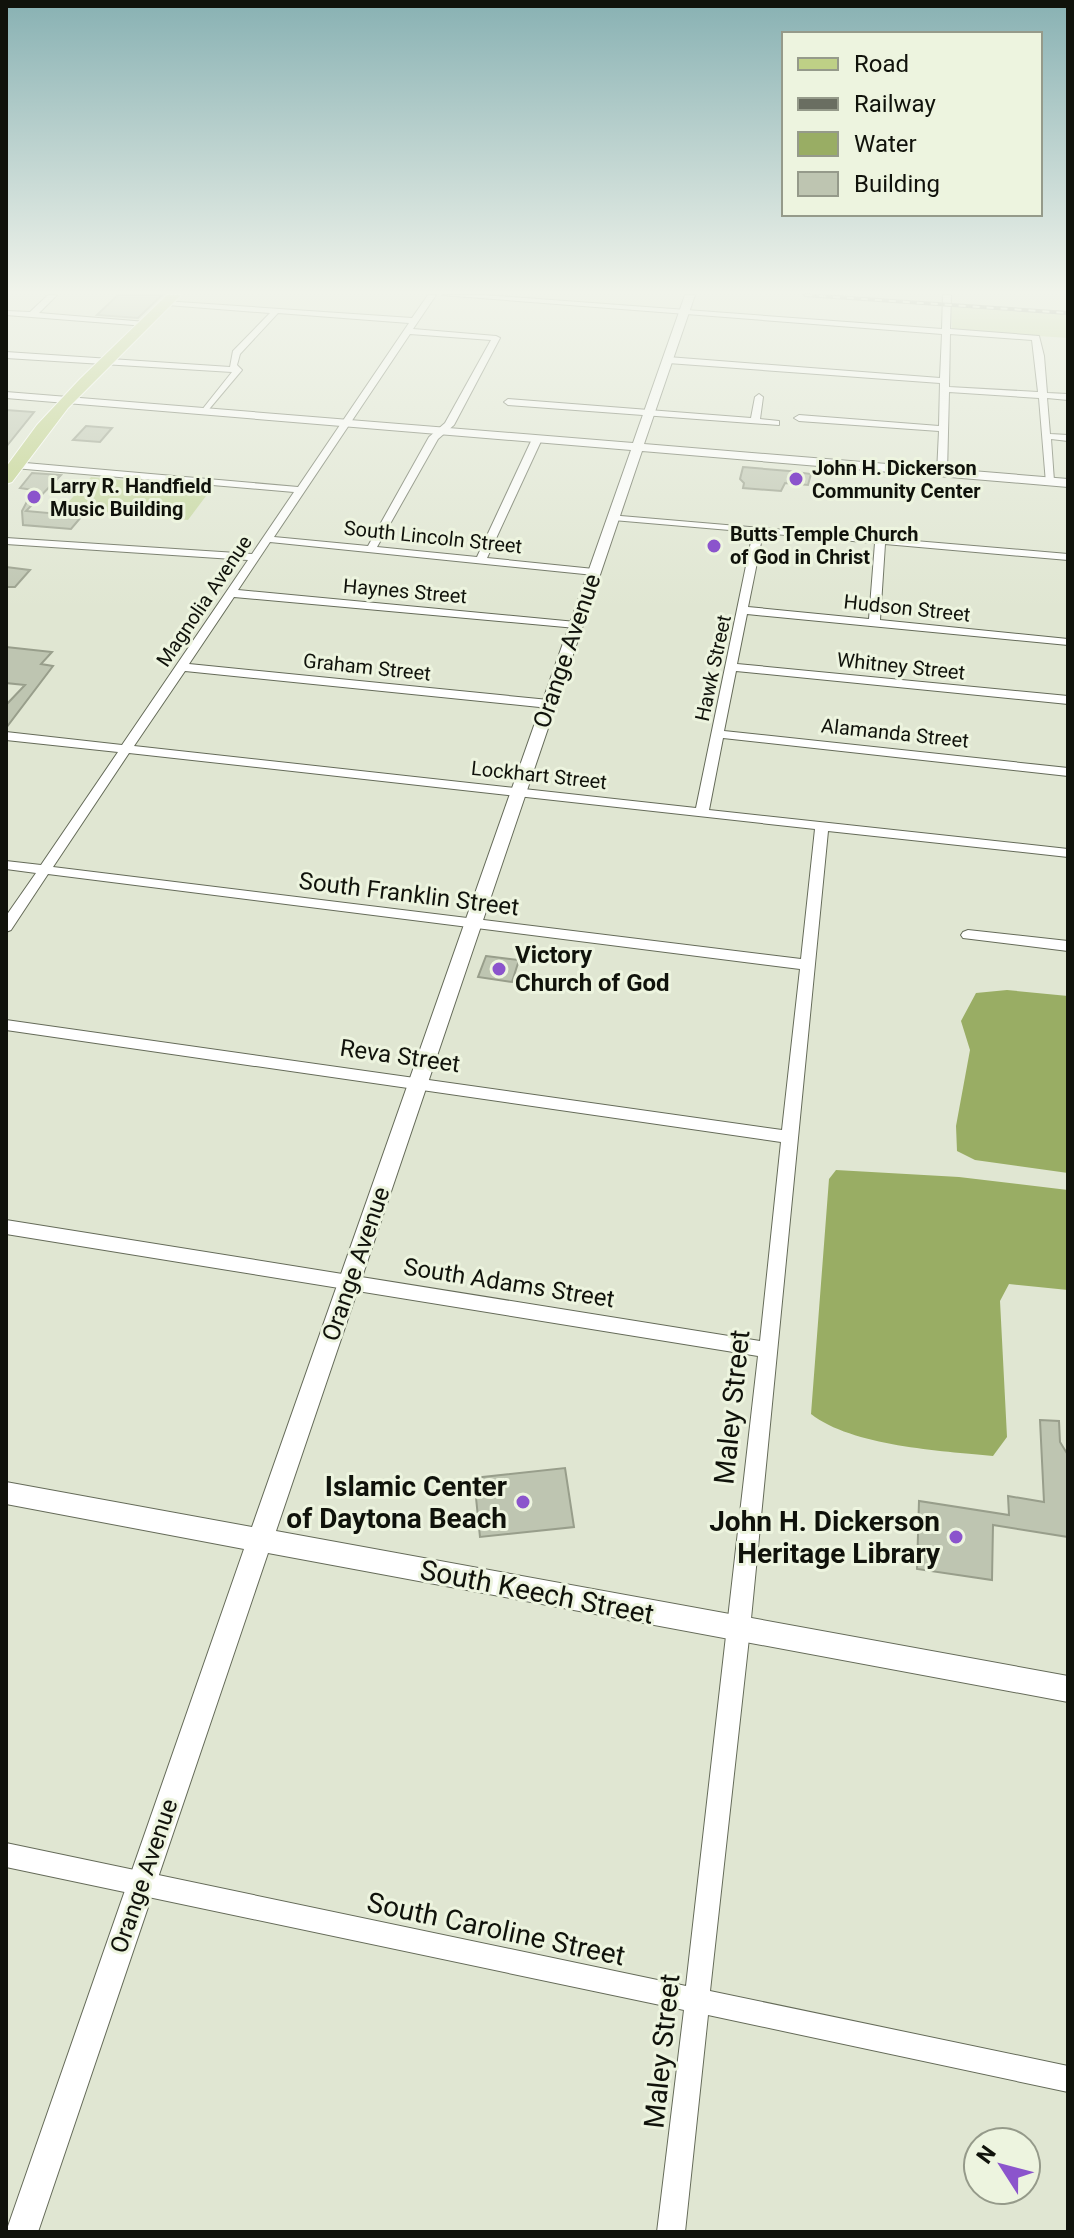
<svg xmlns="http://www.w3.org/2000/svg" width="1074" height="2238" font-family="Roboto,sans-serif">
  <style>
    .green { fill: #c4d69c }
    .water { fill: #99ad64 }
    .building { fill: #bec5b1; stroke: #989e8b; stroke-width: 2 }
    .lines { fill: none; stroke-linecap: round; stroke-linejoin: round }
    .minor-casing { stroke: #656b59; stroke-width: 2 }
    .tertiary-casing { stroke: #656b59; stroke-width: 2 }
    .primary-casing { stroke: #fff; stroke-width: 2 }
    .minor { fill: #fff; fill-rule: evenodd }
    .tertiary { fill: #fff; fill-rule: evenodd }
    .primary { fill: #bed086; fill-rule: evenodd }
    .rail-casing { stroke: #6a6e61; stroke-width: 4 }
    .rail { stroke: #edf4df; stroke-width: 2; stroke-dasharray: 7; stroke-linecap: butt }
    .poi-dot { fill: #8b54cc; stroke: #edf4df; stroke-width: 3 }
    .labels { text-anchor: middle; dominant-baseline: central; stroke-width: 6; stroke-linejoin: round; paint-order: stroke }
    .far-poi-label { font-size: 20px; font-weight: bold; fill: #10120b; stroke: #edf4df; text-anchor: start }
    .far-street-label { font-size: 20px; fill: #10120b; stroke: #edf4df }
    .street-label { font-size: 24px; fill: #10120b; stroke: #edf4df }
    .poi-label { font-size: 24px; font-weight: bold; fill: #10120b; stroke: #edf4df; text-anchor: start }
    .near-street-label { font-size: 28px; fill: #10120b; stroke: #edf4df }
    .near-poi-label { font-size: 28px; font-weight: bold; fill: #10120b; stroke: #edf4df; text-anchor: end }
  </style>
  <rect width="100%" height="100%" fill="#e0e6d2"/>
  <g class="green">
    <polygon points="951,307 1068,314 1068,338 952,330"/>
    <polygon points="91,477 212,488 188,520 63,508"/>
  </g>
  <g class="water">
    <polygon points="1007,990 1068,996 1068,1173 975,1160 957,1151 956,1126 970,1050 961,1021 976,993"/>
    <path d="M836,1170L959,1177L1068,1190V1290L1009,1284L1000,1301L1007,1437L993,1456C941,1451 852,1446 811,1414L829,1179Z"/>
  </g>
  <g class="building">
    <polygon points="118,295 162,295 138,318 97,315"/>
    <polygon points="6,410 34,412 6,447"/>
    <polygon points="86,426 112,428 100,442 73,440"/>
    <polygon points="743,467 789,471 811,474 808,485 785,483 781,491 743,488 744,483 740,479"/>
    <polygon points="32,473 61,475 26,511 82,516 71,529 23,525 22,511 33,490 20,488"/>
    <polygon points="6,567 30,570 15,587 6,587"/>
    <polygon points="6,647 52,652 41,664 53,666 6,728 6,705 25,685 6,683"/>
    <polygon points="486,956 519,960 512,982 478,977"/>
    <polygon points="1040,1420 1059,1421 1060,1442 1068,1455 1068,1537 993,1525 992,1580 917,1569 919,1501 1009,1515 1008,1496 1044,1502"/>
    <polygon points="565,1468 574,1527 480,1537 474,1478"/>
  </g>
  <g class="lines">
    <defs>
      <g id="minor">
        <polygon points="48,295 57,295 39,313 146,322 150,324 146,326 6,315 6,311 30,312"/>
        <path d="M428,295H436L413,329L496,336L500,338L454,425L438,439L377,547L477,557L532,439L537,436L542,439L487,558L594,569L599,572L594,575L270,542L238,590L576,622L582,625L576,628L234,597L189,664L549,700L555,704L549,708L185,671L134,746L696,808L753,532L613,520L608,517L609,515L1068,554V560L885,544L880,620L1068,639V645L747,614L737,664L1068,696V704L736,671L724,731L1068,768V776L723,738L709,810L1068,849V857L828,831L750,1629L710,1991L1068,2066V2092L708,2015L685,2232H657L684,2010L6,1867V1843L686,1986L758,1356L6,1234V1220L760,1341L781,1142L6,1030V1020L782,1130L800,969L48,874L11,930L6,932V916L36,873L6,869V861L41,865L118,752L6,740V732L122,745L248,560L6,544V538L252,554L294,492L14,468L9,465L14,462L298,487L409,323L278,313L240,354L237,365L242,370L205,414L201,411L232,372L6,358V352L230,367L233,351L270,313L167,305L164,301L412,318ZM410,334L491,340L445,423L429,437L368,546L274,537ZM763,533L875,543L869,619L748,607ZM129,753L815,829L801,959L53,867Z"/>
        <path d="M442,295H484L942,329L943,295H951L950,329L1039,336L1044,356L1047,393L1068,394V400L1047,398L1050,434L1068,435V441L1051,439L1054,481L1046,483L1039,398L949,392L947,473L942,476L937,473L939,431L799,421L794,418L799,415L939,426L940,383L668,363L664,360L668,357L940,378L942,334ZM950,334L1032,340L1038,392L949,387Z"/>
        <polygon points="759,394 763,397 760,419 779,421 779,425 508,405 504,402 508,399 751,418 755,397"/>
        <polygon points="968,930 1068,941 1068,951 963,938 961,935 963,932"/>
      </g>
      <polygon id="tertiary" points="685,295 695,295 644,444 1068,479 1068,487 642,451 276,1531 1068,1676 1068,1702 268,1553 38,2232 6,2232 244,1549 6,1504 6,1482 252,1527 631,450 6,398 6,392 633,443"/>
      <polygon id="primary" points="167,295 181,295 68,408 12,482 6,484 6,467 37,425 80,379"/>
    </defs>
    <use href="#minor" class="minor-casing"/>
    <use href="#tertiary" class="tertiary-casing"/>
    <use href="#primary" class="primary-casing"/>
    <use href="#minor" class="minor"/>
    <use href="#tertiary" class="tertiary"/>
    <use href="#primary" class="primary"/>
    <defs>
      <polyline id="rail" points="805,295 1068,313"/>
    </defs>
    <use href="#rail" class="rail-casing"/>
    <use href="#rail" class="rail"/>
  </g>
  <linearGradient id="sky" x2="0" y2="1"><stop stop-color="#88b1b3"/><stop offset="0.48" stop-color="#f1f4eb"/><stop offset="1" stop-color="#f1f4eb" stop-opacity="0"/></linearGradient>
  <rect width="1074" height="609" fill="url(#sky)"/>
  <g class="poi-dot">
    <circle cx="796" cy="479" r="8"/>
    <circle cx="34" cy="497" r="8"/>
    <circle cx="714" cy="546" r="8"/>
    <circle cx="499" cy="969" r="8"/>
    <circle cx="523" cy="1502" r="8"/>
    <circle cx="956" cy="1537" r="8"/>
  </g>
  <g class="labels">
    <g class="far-poi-label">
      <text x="812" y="468">John H. Dickerson<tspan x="812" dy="23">Community Center</tspan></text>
      <text x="50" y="486">Larry R. Handfield<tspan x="50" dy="23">Music Building</tspan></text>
      <text x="730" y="534">Butts Temple Church<tspan x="730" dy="23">of God in Christ</tspan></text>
    </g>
    <g class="far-street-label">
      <text transform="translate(433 537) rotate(6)">South Lincoln Street</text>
      <text transform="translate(405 591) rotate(5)">Haynes Street</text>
      <text transform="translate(204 601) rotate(-56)">Magnolia Avenue</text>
      <text transform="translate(907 608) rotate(6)">Hudson Street</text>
      <text transform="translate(901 666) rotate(6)">Whitney Street</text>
      <text transform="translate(367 667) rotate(6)">Graham Street</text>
      <text transform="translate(713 668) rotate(-78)">Hawk Street</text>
      <text transform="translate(895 733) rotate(6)">Alamanda Street</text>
      <text transform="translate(539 775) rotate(6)">Lockhart Street</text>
    </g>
    <g class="street-label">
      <text transform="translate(567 651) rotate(-71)">Orange Avenue</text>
      <text transform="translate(409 894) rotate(7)">South Franklin Street</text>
      <text transform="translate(400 1056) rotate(8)">Reva Street</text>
      <text transform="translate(356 1264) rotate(-71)">Orange Avenue</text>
      <text transform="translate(509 1283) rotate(9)">South Adams Street</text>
      <text transform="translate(144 1876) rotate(-71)">Orange Avenue</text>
    </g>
    <g class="poi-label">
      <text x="515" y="955">Victory<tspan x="515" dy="28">Church of God</tspan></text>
    </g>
    <g class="near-street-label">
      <text transform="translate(732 1407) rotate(-84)">Maley Street</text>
      <text transform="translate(537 1592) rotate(11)">South Keech Street</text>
      <text transform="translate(496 1929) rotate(12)">South Caroline Street</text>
      <text transform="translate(662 2051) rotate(-84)">Maley Street</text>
    </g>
    <g class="near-poi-label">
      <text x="507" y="1486">Islamic Center<tspan x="507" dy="32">of Daytona Beach</tspan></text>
      <text x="940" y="1521">John H. Dickerson<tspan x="940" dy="32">Heritage Library</tspan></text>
    </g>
  </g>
  <rect width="1074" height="2238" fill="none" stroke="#10120b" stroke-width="16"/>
  <rect x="782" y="32" width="260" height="184" fill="#edf4df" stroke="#959a8a" stroke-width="2"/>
  <rect x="798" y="58" width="40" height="12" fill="#bed086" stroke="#959a8a" stroke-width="2"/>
  <text x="854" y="72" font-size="24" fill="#10120b">Road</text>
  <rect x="798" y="98" width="40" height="12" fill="#6a6e61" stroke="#959a8a" stroke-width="2"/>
  <text x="854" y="112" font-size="24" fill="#10120b">Railway</text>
  <rect x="798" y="132" width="40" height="24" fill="#99ad64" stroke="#959a8a" stroke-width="2"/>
  <text x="854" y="152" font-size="24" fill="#10120b">Water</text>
  <rect x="798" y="172" width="40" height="24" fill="#bec5b1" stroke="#959a8a" stroke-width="2"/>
  <text x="854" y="192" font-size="24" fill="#10120b">Building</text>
  <g transform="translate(1002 2166) rotate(306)"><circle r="38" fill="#edf4df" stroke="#959a8a" stroke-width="2"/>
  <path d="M0-6L14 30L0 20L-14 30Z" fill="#8b54cc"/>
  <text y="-12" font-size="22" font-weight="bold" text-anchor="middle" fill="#10120b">N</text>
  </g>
</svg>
